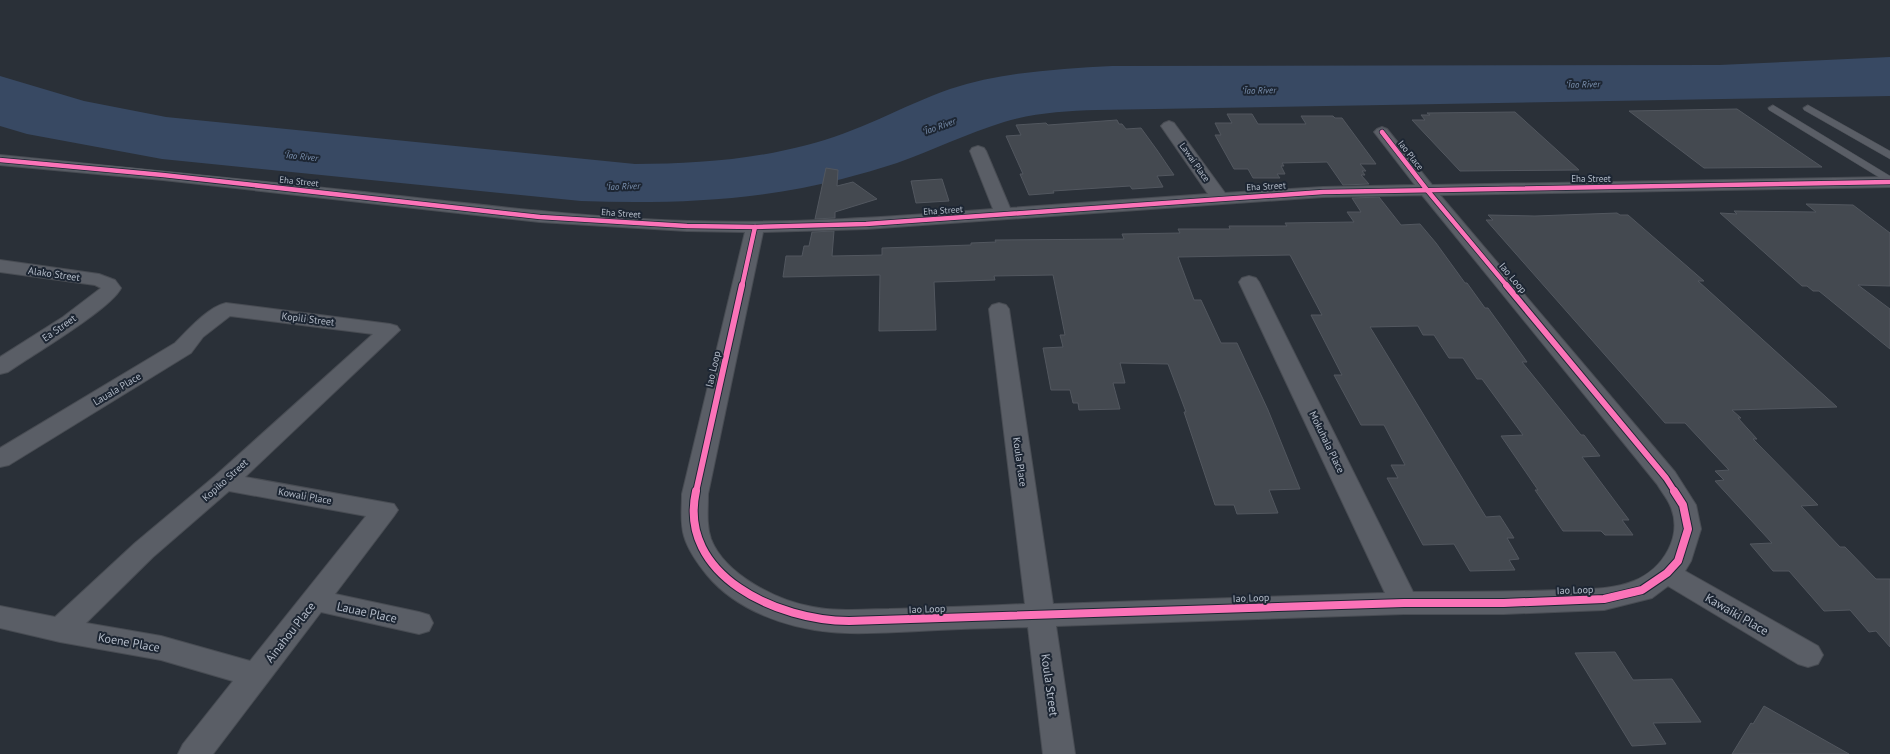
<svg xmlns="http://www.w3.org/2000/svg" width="1890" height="754" font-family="'PT Sans',sans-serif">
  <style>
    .water { fill: #384963 }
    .building { fill: #444950; stroke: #52575f }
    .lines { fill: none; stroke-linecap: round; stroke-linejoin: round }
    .service-casing { stroke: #484c53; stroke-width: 1 }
    .minor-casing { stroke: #484c53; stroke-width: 2 }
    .service { fill: #5a5e66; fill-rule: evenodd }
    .minor { fill: #5a5e66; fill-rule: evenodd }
    .cycleway-far2-casing { stroke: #1d2633; stroke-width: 6 }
    .cycleway-far1-casing { stroke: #1d2633; stroke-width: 8 }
    .cycleway-casing { stroke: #1d2633; stroke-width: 10 }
    .cycleway-far2 { stroke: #fb73b8; stroke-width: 4.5 }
    .cycleway-far1 { stroke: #fb73b8; stroke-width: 6 }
    .cycleway { stroke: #fb73b8; stroke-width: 8 }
    .labels { text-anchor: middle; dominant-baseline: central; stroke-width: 4; stroke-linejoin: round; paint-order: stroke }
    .far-water-label { font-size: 9px; font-style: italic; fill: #7c92b1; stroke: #1d2633 }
    .far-street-label { font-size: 9px; fill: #b4bcc9; stroke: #1d2633 }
    .street-label { font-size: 10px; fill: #b4bcc9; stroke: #1d2633 }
    .near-street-label { font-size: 12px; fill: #b4bcc9; stroke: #1d2633 }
  </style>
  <rect width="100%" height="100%" fill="#2a3038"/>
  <path class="water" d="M1890,57V96L1097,110C1065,111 1034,113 1004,122C968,133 933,150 897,163C879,169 860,174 842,179C757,201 669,204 581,201L162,159L27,134L0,126V76L84,101L166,117L635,164C693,164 750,160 807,145C857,133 902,106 950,89C1002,72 1058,69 1112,66L1719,65Z"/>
  <g class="building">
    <polygon points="1737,109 1822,167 1704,168 1629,111"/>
    <polygon points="1515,112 1579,170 1460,171 1412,120 1425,120 1421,115 1430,115 1427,113"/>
    <polygon points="1227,114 1252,114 1258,124 1306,124 1301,116 1333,116 1335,118 1342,118 1376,164 1360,164 1366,171 1362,171 1365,175 1361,175 1369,184 1343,185 1327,162 1282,163 1284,166 1281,166 1285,174 1277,174 1280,178 1253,178 1248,169 1234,169 1215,135 1221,135 1215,123 1232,123"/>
    <polygon points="1117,120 1119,124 1122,124 1126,129 1141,128 1157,150 1174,175 1157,176 1163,187 1132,189 1130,186 1053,191 1054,193 1029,195 1020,174 1023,174 1006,136 1021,135 1016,125 1046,123 1048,125"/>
    <polygon points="826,168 838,170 837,186 853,182 877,199 835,212 835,218 815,219"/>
    <polygon points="942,179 949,201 916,203 911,181"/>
    <polygon points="1379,197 1401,225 1420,224 1436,243 1465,283 1467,283 1485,308 1488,308 1527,362 1522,362 1581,435 1584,435 1600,456 1582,457 1629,520 1622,520 1633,535 1605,535 1601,531 1563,531 1535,490 1538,490 1501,436 1523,435 1482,379 1477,379 1463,358 1449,358 1434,335 1423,335 1418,326 1370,327 1486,517 1500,516 1514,538 1507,538 1519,559 1509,560 1515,570 1470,571 1454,544 1423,545 1387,478 1398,478 1391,465 1405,465 1384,425 1361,425 1334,375 1342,375 1311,315 1322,315 1290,255 1178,257 1194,300 1201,300 1221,343 1237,343 1268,410 1300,489 1269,490 1278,513 1237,514 1234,505 1215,505 1184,412 1186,412 1168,364 1120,363 1125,383 1113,383 1120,409 1079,410 1078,403 1073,403 1070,390 1051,390 1043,348 1063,347 1060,335 1065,335 1053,275 994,276 995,280 934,282 936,330 879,331 880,275 783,277 786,256 802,256 804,246 809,246 812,232 834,231 832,256 882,255 882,248 971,245 971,243 996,242 995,240 1124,239 1122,234 1180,233 1178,229 1230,229 1229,226 1287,226 1285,223 1354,222 1347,212 1361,212 1352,198"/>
    <polygon points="1806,204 1853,205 1890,233 1890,286 1858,285 1890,309 1890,349 1819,291 1813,291 1807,286 1802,286 1720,213 1737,214 1734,211 1816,212"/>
    <polygon points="1617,213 1620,215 1628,215 1704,281 1698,281 1837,407 1732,410 1741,418 1738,418 1757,439 1753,439 1818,505 1801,506 1840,547 1845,547 1876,579 1890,579 1890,647 1876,631 1869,632 1850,610 1824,611 1789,571 1773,571 1750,544 1772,543 1715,481 1724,480 1715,471 1729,470 1685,423 1665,423 1486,220 1493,220 1488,215 1535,216"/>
    <polygon points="1615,652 1633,680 1672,679 1701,722 1653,723 1666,744 1632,746 1575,653"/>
    <polygon points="1764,706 1849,754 1732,754 1751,723 1753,724"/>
  </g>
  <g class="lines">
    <defs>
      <g id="service">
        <polygon points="1773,105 1890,176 1890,184 1769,110 1768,108"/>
        <polygon points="1808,105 1890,151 1890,159 1804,110 1803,108"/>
      </g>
      <g id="minor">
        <path d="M1169,121L1174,123L1225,193L1323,187L1415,185L1374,132L1377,129L1382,127L1387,129L1432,185L1890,177V187L1440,195L1675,472L1696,505L1701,529L1691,561L1685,571L1818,646L1823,655L1818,664L1808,667L1798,664L1668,586L1652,598L1604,610L1504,614H1404L1056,626L1075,754H1043L1028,627C991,628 955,629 919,631C890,632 859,635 831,632C786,628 736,610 707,575C698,564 688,550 684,536C680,523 682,508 682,494L745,232L687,231L540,222L163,180L0,165V155C118,166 236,178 354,191C465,203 576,217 688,221C790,224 891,217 993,209L970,151L972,148L978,146L984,148L986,151L1010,208L1208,194L1161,126L1164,123ZM1422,195L1657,484C1661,491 1667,498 1670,505C1684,536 1663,569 1634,581C1612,590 1585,589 1562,590C1512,592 1462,592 1413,592L1259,282L1256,278L1249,276L1242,278L1239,282L1385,593L1053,604L1009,309L1006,305L999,303L992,305L989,309L1025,604C979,606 934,608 889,609C864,609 838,612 813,607C778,601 725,575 711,539C706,525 708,509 708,494L763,232L866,229L1323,197Z"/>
        <path d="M0,260L99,274L115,280L121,288C111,309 31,356 8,372L0,374V357L63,317L101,288L95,285L0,272Z"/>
        <path d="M226,303L390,324L397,326L400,330L245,477L394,504L398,510L394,516L335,594L419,612L429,615L433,623L429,631L419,634L321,612L213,754H178L183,744L233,681L161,660L60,642L0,628V606L55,617L135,543L215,476L373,334L230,316L203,337L191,353L9,465L0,467V448L175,343C188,330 208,307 226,303ZM229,491L366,516L250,661L161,636L86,623L153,557Z"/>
      </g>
    </defs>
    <use href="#service" class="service-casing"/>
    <use href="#minor" class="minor-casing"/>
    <use href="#service" class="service"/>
    <use href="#minor" class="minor"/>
    <defs>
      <g id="cycleway-far2">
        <polyline points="1382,132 1427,190 1507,286"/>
        <polyline points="0,160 163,175 540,217 687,226 755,227 866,224 1323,192 1890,182"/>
        <polyline points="742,286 755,227"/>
      </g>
      <g id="cycleway-far1">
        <polyline points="1506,285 1666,478 1675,492"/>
        <polyline points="696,492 742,285"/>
      </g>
      <path id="cycleway" d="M696,491C677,576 779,621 849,621L1404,603H1504L1604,599L1642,590L1667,573L1678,561L1688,529L1683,505L1674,491"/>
    </defs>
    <use href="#cycleway-far2" class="cycleway-far2-casing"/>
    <use href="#cycleway-far1" class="cycleway-far1-casing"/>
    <use href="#cycleway" class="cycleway-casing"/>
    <use href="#cycleway-far2" class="cycleway-far2"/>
    <use href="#cycleway-far1" class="cycleway-far1"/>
    <use href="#cycleway" class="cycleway"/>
  </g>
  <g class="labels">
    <g class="far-water-label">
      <text transform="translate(1583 84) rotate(-1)">ʻĪao River</text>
      <text transform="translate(1259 90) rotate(-1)">ʻĪao River</text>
      <text transform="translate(939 126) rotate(-20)">ʻĪao River</text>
      <text transform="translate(301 156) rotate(6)">ʻĪao River</text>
      <text transform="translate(623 186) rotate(-2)">ʻĪao River</text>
    </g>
    <g class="far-street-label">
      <text transform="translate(1411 155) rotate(52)">Iao Place</text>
      <text transform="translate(1195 162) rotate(55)">Lawai Place</text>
      <text x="1591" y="178">Eha Street</text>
      <text transform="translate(299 181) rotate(6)">Eha Street</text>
      <text transform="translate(1266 186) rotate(-3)">Eha Street</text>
      <text transform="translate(943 210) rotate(-4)">Eha Street</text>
      <text transform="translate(621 213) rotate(4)">Eha Street</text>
    </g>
    <g class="street-label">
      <text transform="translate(54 274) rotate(8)">Alako Street</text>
      <text transform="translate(1513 278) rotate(50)">Iao Loop</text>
      <text transform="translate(308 319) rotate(7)">Kopili Street</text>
      <text transform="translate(59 328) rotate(-35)">Ea Street</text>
      <text transform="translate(713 369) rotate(-77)">Iao Loop</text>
      <text transform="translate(117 389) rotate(-31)">Lauala Place</text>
      <text transform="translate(1327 442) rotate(64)">Mokuhala Place</text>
      <text transform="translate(1020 462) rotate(82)">Koula Place</text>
      <text transform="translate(225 480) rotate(-42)">Kopiko Street</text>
      <text transform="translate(305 496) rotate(10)">Kowali Place</text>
      <text transform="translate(1575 590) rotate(-2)">Iao Loop</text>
      <text transform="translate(1251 598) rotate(-2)">Iao Loop</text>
      <text transform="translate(927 609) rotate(-2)">Iao Loop</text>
    </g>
    <g class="near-street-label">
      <text transform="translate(367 612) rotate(12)">Lauae Place</text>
      <text transform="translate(1737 614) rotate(30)">Kawaiki Place</text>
      <text transform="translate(290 632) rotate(-52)">Ainahou Place</text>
      <text transform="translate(129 642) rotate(10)">Koene Place</text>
      <text transform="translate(1050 685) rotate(82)">Koula Street</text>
    </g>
  </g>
</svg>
